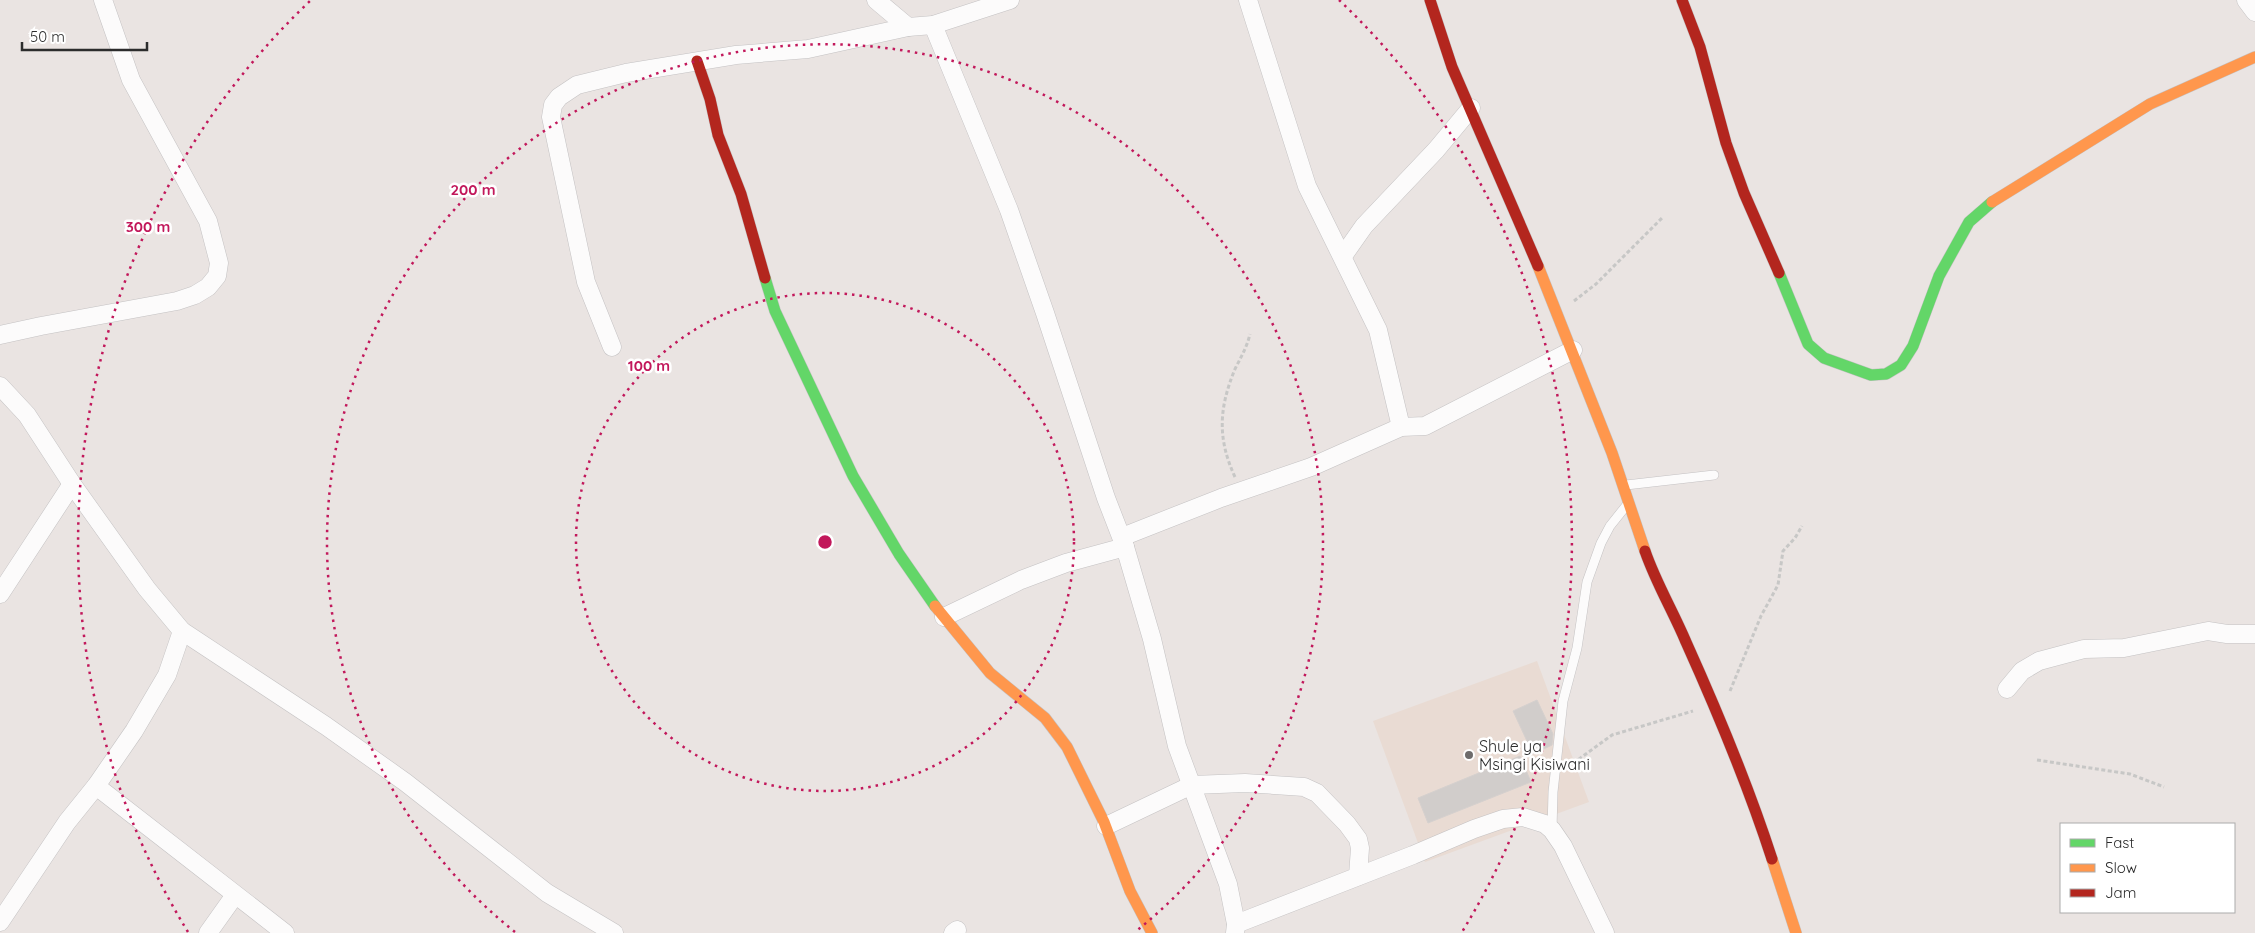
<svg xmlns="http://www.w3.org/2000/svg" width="2255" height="933" font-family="Quicksand,sans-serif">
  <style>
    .education { fill: #e9dbd3 }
    .building { fill: #d1cdcb; stroke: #d5d0ce }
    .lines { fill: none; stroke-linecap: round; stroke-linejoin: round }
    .lane-casing { stroke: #c4c2c3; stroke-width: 10 }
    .street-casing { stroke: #c4c2c3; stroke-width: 19 }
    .fast-casing { stroke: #c4c2c3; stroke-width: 12 }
    .slow-casing { stroke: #c4c2c3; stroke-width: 12 }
    .jam-casing { stroke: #c4c2c3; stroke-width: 12 }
    .path { stroke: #c7c7c6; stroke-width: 3; stroke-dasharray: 4 2.5; stroke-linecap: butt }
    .lane { stroke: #fcfbfb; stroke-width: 9 }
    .street { stroke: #fcfbfb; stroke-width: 18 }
    .fast { stroke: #63d668; stroke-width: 11 }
    .slow { stroke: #ff974d; stroke-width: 11 }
    .jam { stroke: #b3261e; stroke-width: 11 }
    .ring { fill: none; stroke: #c2185b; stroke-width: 2.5; stroke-dasharray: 2.5 5 }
    .poi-dot { fill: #6e6c6c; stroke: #fff; stroke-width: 2 }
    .labels { text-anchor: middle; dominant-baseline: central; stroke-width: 5; stroke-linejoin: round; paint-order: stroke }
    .poi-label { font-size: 16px; fill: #2c2c2c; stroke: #fff; text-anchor: start }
    .centre { fill: #c2185b; stroke: #fff; stroke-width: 2.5 }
    .ring-label { font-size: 15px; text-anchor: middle; font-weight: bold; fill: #c2185b; stroke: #fff; stroke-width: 5; stroke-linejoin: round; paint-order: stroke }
  </style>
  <rect width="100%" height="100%" fill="#eae4e2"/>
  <polygon class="education" points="1537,661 1589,802 1425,862 1373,721"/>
  <g class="building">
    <polygon points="1537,700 1553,734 1552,745 1533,754 1513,711"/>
    <polygon points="1520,756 1531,782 1428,823 1418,798"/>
  </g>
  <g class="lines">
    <defs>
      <g id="lane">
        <polyline points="1626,485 1714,475"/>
        <polyline points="1552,830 1553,792 1563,701 1577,648 1587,582 1601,543 1610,526 1626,506"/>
      </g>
      <g id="street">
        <polyline points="876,0 908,27"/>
        <polyline points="1248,0 1307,186 1378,330 1401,427"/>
        <polyline points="2246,0 2255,12"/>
        <polyline points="933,25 1009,210 1045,313 1106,498 1125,547 1152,639 1177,746 1228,884 1236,924 1235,933"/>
        <polyline points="1343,256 1364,226 1436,150 1471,108"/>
        <polyline points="0,335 41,326 177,301 195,295 208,287 217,276 219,263 208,221 131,80 103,0"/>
        <polyline points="612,347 586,282 551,117 553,105 559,97 577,85 626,73 736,55 808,49 908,27 933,25 1010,0"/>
        <polyline points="0,386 27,415 72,484 147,589 182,631 326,726 405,782 547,893 614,933"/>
        <polyline points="1122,537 1221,498 1311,467 1401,427 1425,426 1573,350"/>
        <polyline points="0,594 72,484"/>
        <polyline points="944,617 1021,580 1066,563 1125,547"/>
        <polyline points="2007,689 2022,671 2039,661 2084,649 2124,648 2208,631 2227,634 2255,634"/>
        <polyline points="96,786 285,933"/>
        <polyline points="1106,826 1192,785 1245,783 1304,787 1317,793 1347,824 1358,839 1360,848 1358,876"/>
        <polyline points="0,922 67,822 96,786 134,731 167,675 182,631"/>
        <polyline points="1236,924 1413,855 1474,829 1503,819 1523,817 1545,824 1552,830 1563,846 1605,933"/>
        <polyline points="208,933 235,895"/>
        <polyline points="953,933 957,930"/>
      </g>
      <g id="fast">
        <polyline points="1779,273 1808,344 1824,358 1871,375 1886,374 1901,365 1913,346 1939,276 1969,222 1992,202"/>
        <polyline points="765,278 775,311 853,476 899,554 935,606"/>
      </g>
      <g id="slow">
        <polyline points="1992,202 2150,104 2255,57"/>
        <polyline points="1538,266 1612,453 1645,551"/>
        <polyline points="935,606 990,673 1045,718 1067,747 1104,822 1130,891 1152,933"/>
        <polyline points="1772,859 1796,933"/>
      </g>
      <g id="jam">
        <polyline points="1430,0 1452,67 1538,266"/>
        <polyline points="1682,0 1700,47 1726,143 1744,193 1779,273"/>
        <polyline points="697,61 710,99 718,135 741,194 765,278"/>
        <path d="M1645,551C1656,583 1673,611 1686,642C1718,713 1748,785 1772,859"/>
      </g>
    </defs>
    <use href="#lane" class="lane-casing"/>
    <use href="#street" class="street-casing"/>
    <use href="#fast" class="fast-casing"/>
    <use href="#slow" class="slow-casing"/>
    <use href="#jam" class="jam-casing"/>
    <g class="path">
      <polyline points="1574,301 1596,284 1663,217"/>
      <path d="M1235,477C1217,438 1219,408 1235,369C1241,357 1247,347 1250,334"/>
      <polyline points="1730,691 1761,616 1778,585 1783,551 1795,538 1802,526"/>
      <polyline points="2037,760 2130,774 2164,787"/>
      <polyline points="1568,767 1612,735 1693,711"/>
    </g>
    <use href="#lane" class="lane"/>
    <use href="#street" class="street"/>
    <use href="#fast" class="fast"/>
    <use href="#slow" class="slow"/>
    <use href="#jam" class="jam"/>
  </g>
  <g class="ring">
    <circle cx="825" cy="542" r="249"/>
    <path d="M515 932A498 498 0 1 1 1135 932"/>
    <path d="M188 932A747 747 0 0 1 311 0M1339 0A747 747 0 0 1 1462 932"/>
  </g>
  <circle class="poi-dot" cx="1469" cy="755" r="5"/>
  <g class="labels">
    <g class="poi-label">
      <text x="1479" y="746">Shule ya<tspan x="1479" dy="18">Msingi Kisiwani</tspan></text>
    </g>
  </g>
  <circle cx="825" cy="542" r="8" class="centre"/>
  <g class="ring-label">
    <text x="473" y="195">200 m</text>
    <text x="148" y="232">300 m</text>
    <text x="649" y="371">100 m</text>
  </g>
  <rect x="2060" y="823" width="175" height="90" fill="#ffffff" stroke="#ababab"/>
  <rect x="2070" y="839" width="25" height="8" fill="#63d668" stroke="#ababab"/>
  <text x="2105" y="848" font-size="15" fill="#2c2c2c">Fast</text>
  <rect x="2070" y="864" width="25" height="8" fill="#ff974d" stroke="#ababab"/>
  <text x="2105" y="873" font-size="15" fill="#2c2c2c">Slow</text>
  <rect x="2070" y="889" width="25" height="8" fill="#b3261e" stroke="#ababab"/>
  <text x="2105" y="898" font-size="15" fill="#2c2c2c">Jam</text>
  <path d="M22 42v8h125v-8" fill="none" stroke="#2c2c2c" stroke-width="2.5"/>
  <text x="30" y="42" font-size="15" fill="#2c2c2c" stroke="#ffffff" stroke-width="4" paint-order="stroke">50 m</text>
</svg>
